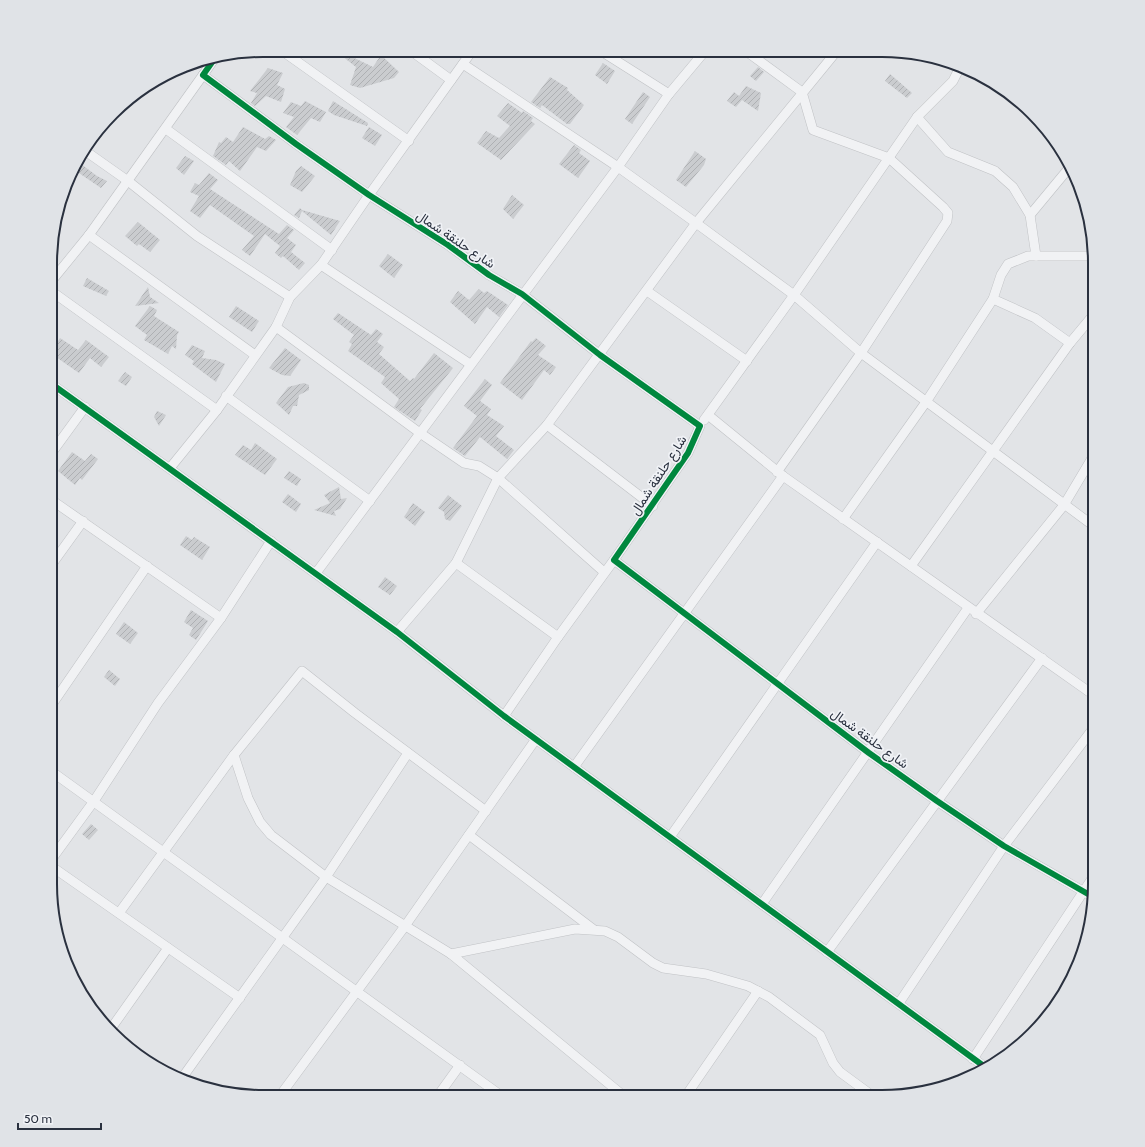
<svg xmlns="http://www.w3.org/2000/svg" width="1145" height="1147" font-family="Cabin,Vazirmatn,sans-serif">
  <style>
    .building { fill: url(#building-hatch) }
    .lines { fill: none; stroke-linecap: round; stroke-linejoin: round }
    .minor-casing { stroke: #c0c2c5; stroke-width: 10 }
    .minor { stroke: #f1f2f4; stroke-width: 9 }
    .cycleway-casing { stroke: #f0f2f6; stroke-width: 8 }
    .cycleway { stroke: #00873e; stroke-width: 6 }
    .labels { text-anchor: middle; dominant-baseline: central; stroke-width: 3.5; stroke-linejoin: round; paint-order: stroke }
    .street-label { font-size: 13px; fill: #2a313f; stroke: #f0f2f6 }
    .rim { fill: none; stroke: #2a313f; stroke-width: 2 }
  </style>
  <defs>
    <pattern id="building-hatch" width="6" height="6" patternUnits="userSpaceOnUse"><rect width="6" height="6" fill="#cacccf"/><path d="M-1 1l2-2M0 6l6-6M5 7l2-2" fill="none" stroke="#aeb0b3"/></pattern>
  </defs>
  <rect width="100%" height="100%" fill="#e2e4e7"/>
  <g class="building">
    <polygon points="344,53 373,67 381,55 399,72 394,78 360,88 350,85 356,67 342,56"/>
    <polygon points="603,63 615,71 607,84 595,75"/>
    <polygon points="758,67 764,72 756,81 750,76"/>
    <polygon points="268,68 283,73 277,85 285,89 281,102 266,96 255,106 251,103 257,93 250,91"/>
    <polygon points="890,74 912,93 907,98 885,81"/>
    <polygon points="550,77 568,88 567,90 584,105 570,124 567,124 542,105 540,108 531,102"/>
    <polygon points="746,86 761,93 758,111 742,100 736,107 727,101 734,92 739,96"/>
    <polygon points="643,92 650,97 632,124 625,119"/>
    <polygon points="305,101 326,112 320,122 311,118 297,135 286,127 294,117 283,113 291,102 301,106"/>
    <polygon points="333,101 368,123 367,126 334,115 328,111"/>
    <polygon points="508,103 522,113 523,111 533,118 531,121 535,124 501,160 477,143 486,131 499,138 510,126 497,116"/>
    <polygon points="243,127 265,139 269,136 276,140 266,151 257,147 240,171 229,161 226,165 213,156 219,142 221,143 226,137 233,142"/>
    <polygon points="369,127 382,135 375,146 362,138"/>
    <polygon points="574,145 581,150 579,153 590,161 578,178 559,164"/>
    <polygon points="695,151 706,159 704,165 686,187 676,180"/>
    <polygon points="185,156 194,161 184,175 176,168"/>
    <polygon points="81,164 97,176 107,181 101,188 76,171"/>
    <polygon points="301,166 315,176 302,192 290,185 296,171"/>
    <polygon points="209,173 218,180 210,189 279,234 287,225 294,230 287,238 296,245 291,252 305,263 299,270 283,256 281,258 275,253 280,246 265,234 250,256 242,250 254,236 210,205 200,218 190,211 199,196 190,192 195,183 199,185"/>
    <polygon points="512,195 524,205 513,219 503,209"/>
    <polygon points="300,208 302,210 340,221 331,235 302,211 299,218 294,215"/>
    <polygon points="138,222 160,240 150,252 139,244 137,246 125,236"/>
    <polygon points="388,254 403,265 394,278 379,266"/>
    <polygon points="87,278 109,291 106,296 83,286"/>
    <polygon points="148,287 150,297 159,303 135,306"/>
    <polygon points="479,289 484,293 487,291 508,305 499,317 487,307 475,324 450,302 458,291 469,300"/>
    <polygon points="150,306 157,310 154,316 179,332 177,335 176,349 172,346 168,354 144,340 147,335 135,326"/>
    <polygon points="236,306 259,321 252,332 229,317"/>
    <polygon points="338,313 371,335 376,329 383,334 377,342 384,347 379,354 410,381 413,378 414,379 434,353 453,368 420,409 422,410 415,421 394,407 399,399 381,383 385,377 348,351 352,344 349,342 354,335 333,319"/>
    <polygon points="60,338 78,350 86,340 109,357 101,367 90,358 79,373 56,357 58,353 53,349"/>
    <polygon points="536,338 546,346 538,355 556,367 550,375 544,370 522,400 500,383 531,341 532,342"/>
    <polygon points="192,345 205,351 202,358 216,360 225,364 216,382 192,364 194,361 185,355"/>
    <polygon points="285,348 301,360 290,376 282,375 269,368"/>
    <polygon points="125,372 132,377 126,386 118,381"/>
    <polygon points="485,379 492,385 480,401 491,409 487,415 504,426 496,436 514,450 507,459 480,437 465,456 453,448 477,416 464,406"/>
    <polygon points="304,383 309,385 309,390 299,395 297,406 293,406 289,415 276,403 288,387"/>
    <polygon points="157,411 166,415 159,426 154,417"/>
    <polygon points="255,443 277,459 265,475 235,455 243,445 251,450"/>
    <polygon points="72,452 85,461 91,454 98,459 82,480 80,478 75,485 58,471"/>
    <polygon points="289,471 301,479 297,486 284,478"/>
    <polygon points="339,487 341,499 347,498 340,509 334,511 336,516 314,510 330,503 324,495"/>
    <polygon points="288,494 301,504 296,512 282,502"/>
    <polygon points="448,495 462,506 450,521 445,519 444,512 438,508"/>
    <polygon points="413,503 425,512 415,526 404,517"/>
    <polygon points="186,536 192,540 194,537 210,547 202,560 180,545"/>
    <polygon points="385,577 397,586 390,595 378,587"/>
    <polygon points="191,610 208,621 196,640 189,635 193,628 184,622"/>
    <polygon points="124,622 138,633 130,644 116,634"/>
    <polygon points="109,670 120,679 115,686 104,677"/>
    <polygon points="91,824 98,830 89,840 82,834"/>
  </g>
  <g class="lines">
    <defs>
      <g id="minor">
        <polyline points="281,50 409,141"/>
        <polyline points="410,50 451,80"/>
        <polyline points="601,51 669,94"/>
        <polyline points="746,51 802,92 813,130 889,158 943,207 948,213 947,221 861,353 777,472"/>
        <polyline points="215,58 203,75 296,144 369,195 448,245 489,275 522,294 600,355 700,426 688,453 614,560 869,753 937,801 1004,846 1095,898"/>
        <polyline points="463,64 618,167 696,223 794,295 861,353 1095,527"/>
        <polyline points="917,117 948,152 995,171 1013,187 1030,215 1036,256"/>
        <polyline points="166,129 332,250"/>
        <polyline points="84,150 128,181 197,236 290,297"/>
        <polyline points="1030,215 1069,168"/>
        <polyline points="89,235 255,355"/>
        <polyline points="321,265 470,364"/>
        <polyline points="54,278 89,235 203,75"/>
        <polyline points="647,291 747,361"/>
        <polyline points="54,293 217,410"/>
        <polyline points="993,299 1035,318 1070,343"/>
        <polyline points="276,327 420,433 464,463 479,466 498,478 604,572"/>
        <polyline points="53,385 397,632 504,716 985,1067"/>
        <polyline points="226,396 370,501"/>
        <polyline points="708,415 783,476 1095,696"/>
        <polyline points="704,420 794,295 917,117 953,81 959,69"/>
        <polyline points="547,425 653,506"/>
        <polyline points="53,451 85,407"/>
        <polyline points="170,468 217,410 276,327 290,297 321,265 369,195 472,51"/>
        <polyline points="53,501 221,618"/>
        <polyline points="843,519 926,402 993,299 1001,275 1008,264 1028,256 1095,256"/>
        <polyline points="456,563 558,637"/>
        <polyline points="52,564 83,521"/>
        <polyline points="911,566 1070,343 1095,313"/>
        <polyline points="316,573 618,167 669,94 705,51"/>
        <polyline points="976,614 1064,505 1095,453"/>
        <polyline points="397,632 456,563 498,478 547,425 696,223 836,52"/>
        <polyline points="51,706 147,566"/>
        <polyline points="504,716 558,637 614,560"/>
        <polyline points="234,755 248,798 260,822 271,835 326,877 451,954 625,1097"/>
        <polyline points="574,767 783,476"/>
        <polyline points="51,771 503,1097"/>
        <polyline points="469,835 593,929"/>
        <polyline points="670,837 877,542"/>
        <polyline points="51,860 94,801 158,703 221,618 271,541"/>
        <polyline points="51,866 240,998"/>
        <polyline points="762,904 968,608"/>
        <polyline points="119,913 234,755 302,671 355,713 486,811"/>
        <polyline points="827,952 1042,658"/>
        <polyline points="451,954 575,929 605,931 618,937 653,963 663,968 706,974 748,986 769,997 820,1035 833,1063 840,1072 874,1097"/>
        <polyline points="899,1003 1004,846 1095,726"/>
        <polyline points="110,1030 168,948"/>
        <polyline points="973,1059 1095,874"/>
        <polyline points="182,1078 326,877 408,753"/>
        <polyline points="279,1097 405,926 536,739"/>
        <polyline points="437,1097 460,1065"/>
        <polyline points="685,1097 758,991"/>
      </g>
    </defs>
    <use href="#minor" class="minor-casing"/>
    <use href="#minor" class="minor"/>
    <defs>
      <g id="cycleway">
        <polyline points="215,58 203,75 296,144 369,195 448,245 489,275 522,294 600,355 700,426 688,453 614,560 869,753 937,801 1004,846 1095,898"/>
        <polyline points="53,385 397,632 504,716 985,1067"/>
      </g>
    </defs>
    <use href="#cycleway" class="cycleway-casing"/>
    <use href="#cycleway" class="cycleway"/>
  </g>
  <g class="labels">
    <g class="street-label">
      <text transform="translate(456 239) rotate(34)">شارع حلنقة شمال</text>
      <text transform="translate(658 475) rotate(-57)">شارع حلنقة شمال</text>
      <text transform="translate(870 738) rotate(36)">شارع حلنقة شمال</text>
    </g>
  </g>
  <path d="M0 0H1145V1147H0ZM263 57H882A206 206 0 0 1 1088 263V884A206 206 0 0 1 882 1090H263A206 206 0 0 1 57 884V263A206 206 0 0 1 263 57Z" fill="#e0e3e7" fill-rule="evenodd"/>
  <path class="rim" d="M263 57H882A206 206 0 0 1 1088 263V884A206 206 0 0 1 882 1090H263A206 206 0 0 1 57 884V263A206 206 0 0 1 263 57Z"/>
  <path d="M18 1123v6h83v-6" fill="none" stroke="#2a313f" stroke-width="2"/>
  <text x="24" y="1123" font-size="12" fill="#2a313f" stroke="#f0f2f6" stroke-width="3" paint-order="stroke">50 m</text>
</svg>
